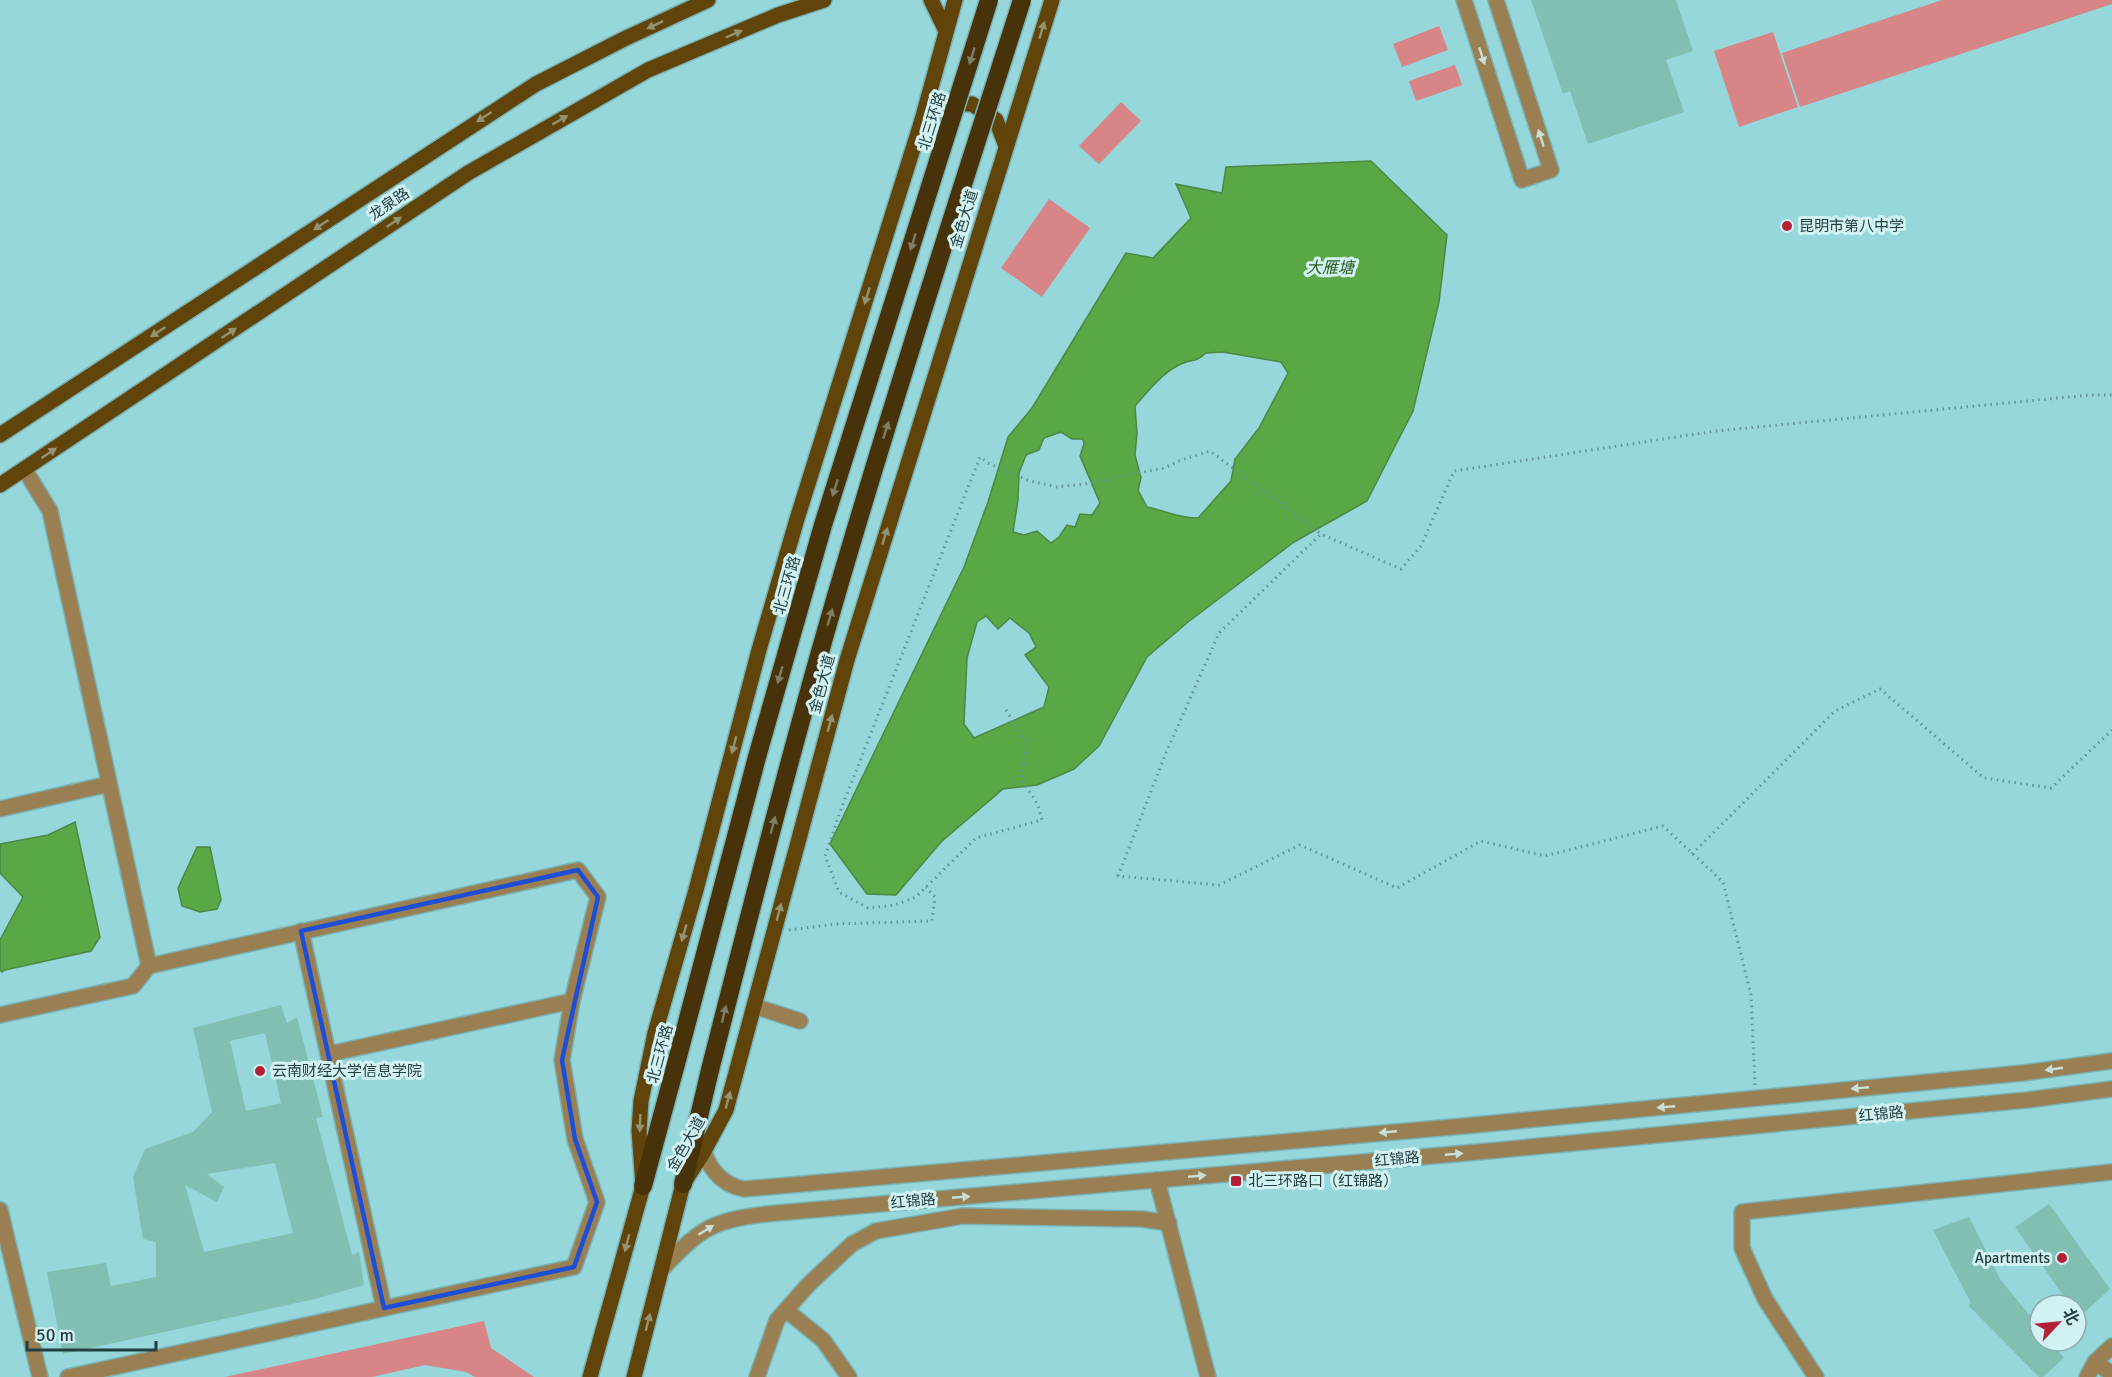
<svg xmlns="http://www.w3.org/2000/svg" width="2112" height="1377" font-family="Signika,'Noto Sans SC',sans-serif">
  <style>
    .green { fill: #d78586 }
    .water { fill: #5aa845; stroke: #4a8844; stroke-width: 1.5; fill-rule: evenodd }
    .building { fill: #80bfb1; fill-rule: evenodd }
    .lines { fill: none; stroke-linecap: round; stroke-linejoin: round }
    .minor-casing { stroke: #7ab3b5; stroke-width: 18 }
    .major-casing { stroke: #7ab3b5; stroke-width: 18 }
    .highway-casing { stroke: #7ab3b5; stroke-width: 21 }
    .path { stroke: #629396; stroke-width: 3; stroke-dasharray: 1.5 4.5; stroke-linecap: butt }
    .minor { stroke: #9a7f52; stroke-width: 15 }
    .major { stroke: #61440a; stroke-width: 15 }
    .highway { stroke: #473209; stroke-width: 18 }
    .highway-bridge-casing { stroke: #7ab3b5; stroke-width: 21; stroke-linecap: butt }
    .highway-bridge { stroke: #473209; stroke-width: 18 }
    .oneway { fill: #939272 }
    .oneway2 { fill: #7e7e66 }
    .oneway3 { fill: #c9e0da }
    .marked { fill: none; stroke: #1d4ed8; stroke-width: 4.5; stroke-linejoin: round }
    .poi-dot { fill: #b32137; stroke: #d1f1f2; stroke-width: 2 }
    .labels { text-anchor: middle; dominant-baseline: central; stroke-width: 6; stroke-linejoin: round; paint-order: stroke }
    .street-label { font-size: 15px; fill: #233f40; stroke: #d1f1f2 }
    .poi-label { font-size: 15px; fill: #233f40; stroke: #d1f1f2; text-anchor: start }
    .water-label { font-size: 16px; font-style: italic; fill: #295c1a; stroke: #d1f1f2 }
  </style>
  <rect width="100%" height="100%" fill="#95d7da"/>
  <g class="green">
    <polygon points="1942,0 2112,0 2112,4 1800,107 1782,53"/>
    <polygon points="1439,26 1448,50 1402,67 1393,44"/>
    <polygon points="1773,32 1798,107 1739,127 1714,51"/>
    <polygon points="1455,65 1462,85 1416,101 1409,81"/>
    <polygon points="1121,102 1141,121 1099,164 1079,146"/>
    <polygon points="1049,199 1090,228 1042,297 1001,268"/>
    <polygon points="484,1321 491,1348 534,1377 475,1377 466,1372 425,1365 372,1377 225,1377"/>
  </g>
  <g class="water">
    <path d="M1371,161L1447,235L1439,302L1413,411L1367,501L1294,542L1188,622L1147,657L1099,746L1074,769L1037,785L1003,789L941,842L896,895L867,894L830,844L964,567L988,502L1008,437L1032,408L1126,253L1153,258L1191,218L1176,184L1222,193L1226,167ZM1223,352L1281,362L1288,373L1259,428L1235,459L1231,481L1198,518C1177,518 1167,511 1147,507L1138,490L1141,478L1135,455L1137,433L1135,406C1147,392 1164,371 1181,364C1193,358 1194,364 1206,353ZM1061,432L1072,439H1083L1084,444L1080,456L1100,503L1092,515L1080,514L1075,527L1067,525L1059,537L1051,543L1037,531L1024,535L1013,532L1018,500L1019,473L1026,455L1039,450L1044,438ZM986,616L998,629L1010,618L1029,633L1036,647L1025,655L1049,687L1044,707L974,738L964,724L967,658L977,622Z"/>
    <polygon points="75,822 100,937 91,951 5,970 2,972 0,970 0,940 23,897 0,873 0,844 48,835"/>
    <polygon points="197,847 210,847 221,900 217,909 200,912 182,906 178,888"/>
  </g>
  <g class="building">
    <polygon points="1531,0 1676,0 1693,51 1666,60 1684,112 1588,144 1570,91 1563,94"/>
    <path d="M281,1005L287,1023L297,1017L323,1117L316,1118L352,1255L359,1252L364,1285L315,1299L63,1354L47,1272L106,1263L111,1286L156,1277V1242L143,1239L133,1177L145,1149L193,1132L212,1112L193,1028ZM265,1033L281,1103L246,1111L230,1041ZM275,1163L293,1233L204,1252L185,1185L217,1202L224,1187L207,1174Z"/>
    <polygon points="2049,1204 2110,1289 2076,1320 2076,1305 2070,1305 2015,1227"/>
    <polygon points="1969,1217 2000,1279 2040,1328 2040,1341 2050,1341 2064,1358 2043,1377 2039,1377 1968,1305 1971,1303 1933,1230"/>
  </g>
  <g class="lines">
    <defs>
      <g id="minor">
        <polyline points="1464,0 1522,180 1551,170 1496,0"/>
        <polyline points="25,470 50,511 149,966"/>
        <polyline points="0,809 109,784"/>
        <polyline points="301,931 384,1308"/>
        <polyline points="754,1006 800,1021"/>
        <polyline points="0,1015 133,986 149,966 578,870 598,897 572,1001 562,1060 575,1139 597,1202 574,1267 68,1377"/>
        <polyline points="329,1054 572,1001"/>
        <path d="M701,1141C706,1165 719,1184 744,1189L1464,1126L2023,1073L2112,1061"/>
        <polyline points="1157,1180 1208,1377"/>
        <polyline points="0,1210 40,1377"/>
        <path d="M663,1268C701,1228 711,1221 766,1214L1467,1153L2027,1100L2112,1089"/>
        <polyline points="786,1310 823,1340 849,1377"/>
        <polyline points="2095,1362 2112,1374"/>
        <polyline points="757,1377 777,1320 809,1284 852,1244 876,1231 963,1216 1142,1219 1169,1223"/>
        <polyline points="1816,1377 1765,1299 1742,1248 1742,1212 2112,1172"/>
        <polyline points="2087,1377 2095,1362 2112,1346"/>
      </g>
      <g id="major">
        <polyline points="931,0 946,31"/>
        <polyline points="922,120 945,104 972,104 996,120 1006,146"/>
        <polyline points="0,435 536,84 624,39 708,0"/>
        <polyline points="0,485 468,173 648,70 778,15 824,0"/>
        <polyline points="590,1377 643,1186 639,1131 641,1101 655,1033 696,890 759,650 797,519 922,120 955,0"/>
        <polyline points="634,1377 683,1184 703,1153 726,1110 847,660 1052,0"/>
      </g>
      <g id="highway">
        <polyline points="683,1184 710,1070"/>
        <polyline points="643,1186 676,1064"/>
      </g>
    </defs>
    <use href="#minor" class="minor-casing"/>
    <use href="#major" class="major-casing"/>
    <use href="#highway" class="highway-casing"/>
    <g class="path">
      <polyline points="1006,710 1027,744 1021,778 1038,805 1042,820 976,838 916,897 895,905 868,908 839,892 825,856 841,809 980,457 988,463 1027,480 1057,487 1084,484 1164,468 1181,460 1210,451 1321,534"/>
      <polyline points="1692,854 1835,711 1880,689 1984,778 2051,788 2112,730"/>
      <polyline points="789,930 836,924 932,921 935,897 926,887"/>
      <polyline points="1755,1085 1751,995 1723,882 1663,826 1545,856 1481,841 1397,888 1300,845 1219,885 1118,876 1166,753 1219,633 1321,534 1401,569 1421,546 1454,471 1716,431 2090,395 2112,395"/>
    </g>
    <use href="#minor" class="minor"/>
    <use href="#major" class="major"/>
    <use href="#highway" class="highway"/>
    <defs>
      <g id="highway-bridge">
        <polyline points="676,1064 757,757 823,525 989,0"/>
        <path d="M710,1070C749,917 788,762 832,610C891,406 957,203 1022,0"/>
      </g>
    </defs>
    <use href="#highway-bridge" class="highway-bridge-casing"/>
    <use href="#highway-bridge" class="highway-bridge"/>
  </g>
  <defs><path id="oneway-solid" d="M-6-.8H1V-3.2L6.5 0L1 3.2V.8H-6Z" transform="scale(1.5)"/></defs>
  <g class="oneway">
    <use href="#oneway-solid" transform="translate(655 25) rotate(155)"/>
    <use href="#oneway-solid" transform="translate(1042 30) rotate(-73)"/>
    <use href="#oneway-solid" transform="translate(734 34) rotate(-23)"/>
    <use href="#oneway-solid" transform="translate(484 117) rotate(147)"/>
    <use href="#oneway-solid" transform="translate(560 120) rotate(-30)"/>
    <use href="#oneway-solid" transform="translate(394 222) rotate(-34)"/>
    <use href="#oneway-solid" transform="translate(321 225) rotate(146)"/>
    <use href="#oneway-solid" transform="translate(867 296) rotate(107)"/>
    <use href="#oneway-solid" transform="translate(158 332) rotate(147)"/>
    <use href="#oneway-solid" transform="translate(229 333) rotate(-34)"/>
    <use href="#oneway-solid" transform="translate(49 453) rotate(-34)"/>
    <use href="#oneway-solid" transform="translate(885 536) rotate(-73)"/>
    <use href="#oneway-solid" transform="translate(830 723) rotate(-75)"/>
    <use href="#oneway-solid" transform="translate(734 745) rotate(105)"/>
    <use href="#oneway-solid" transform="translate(779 912) rotate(-75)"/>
    <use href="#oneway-solid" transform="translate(684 933) rotate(106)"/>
    <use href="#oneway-solid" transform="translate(728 1100) rotate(-75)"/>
    <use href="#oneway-solid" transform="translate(640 1123) rotate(92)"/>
    <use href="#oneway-solid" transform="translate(627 1243) rotate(105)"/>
    <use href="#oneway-solid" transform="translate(648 1322) rotate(-75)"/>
  </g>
  <g class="oneway2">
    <use href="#oneway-solid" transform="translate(972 56) rotate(107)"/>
    <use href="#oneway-solid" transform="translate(913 242) rotate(107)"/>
    <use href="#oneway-solid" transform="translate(886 430) rotate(-72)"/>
    <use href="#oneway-solid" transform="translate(835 488) rotate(108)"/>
    <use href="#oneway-solid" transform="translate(830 617) rotate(-74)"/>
    <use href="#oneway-solid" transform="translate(780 675) rotate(106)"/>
    <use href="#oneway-solid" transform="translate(773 825) rotate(-75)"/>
    <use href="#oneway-solid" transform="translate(724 1014) rotate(-76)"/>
  </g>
  <g class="oneway3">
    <use href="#oneway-solid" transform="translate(1482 56) rotate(72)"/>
    <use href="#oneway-solid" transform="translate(1541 138) rotate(-108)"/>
    <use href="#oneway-solid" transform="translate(2054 1069) rotate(172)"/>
    <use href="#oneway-solid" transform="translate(1860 1088) rotate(175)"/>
    <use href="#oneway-solid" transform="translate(1666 1107) rotate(175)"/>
    <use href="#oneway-solid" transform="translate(1388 1132) rotate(175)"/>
    <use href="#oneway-solid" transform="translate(1454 1154) rotate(-5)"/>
    <use href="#oneway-solid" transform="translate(1197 1176) rotate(-5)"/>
    <use href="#oneway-solid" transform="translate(961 1197) rotate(-5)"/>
    <use href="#oneway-solid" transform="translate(706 1230) rotate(-32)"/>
  </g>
  <path class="marked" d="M578,870L598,897L562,1060L575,1139L597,1202L574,1267L384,1308L301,931Z"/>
  <g class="poi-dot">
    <circle cx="1787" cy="226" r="6"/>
    <circle cx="260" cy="1071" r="6"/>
    <rect x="1230" y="1175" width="12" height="12" rx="3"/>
    <circle cx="2062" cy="1258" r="6"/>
  </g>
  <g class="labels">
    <g class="street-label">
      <text transform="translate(932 121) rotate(-73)">北三环路</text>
      <text transform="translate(389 204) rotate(-34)">龙泉路</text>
      <text transform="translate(964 219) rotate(-73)">金色大道</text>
      <text transform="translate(787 585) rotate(-74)">北三环路</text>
      <text transform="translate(822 684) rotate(-75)">金色大道</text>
      <text transform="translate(660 1054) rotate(-75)">北三环路</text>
      <text transform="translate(1881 1114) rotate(-5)">红锦路</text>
      <text transform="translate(686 1144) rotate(-60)">金色大道</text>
      <text transform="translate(1397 1159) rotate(-5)">红锦路</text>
      <text transform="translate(913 1201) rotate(-5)">红锦路</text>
    </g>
    <g class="poi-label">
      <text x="1799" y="226">昆明市第八中学</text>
      <text x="272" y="1071">云南财经大学信息学院</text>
      <text x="1248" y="1181">北三环路口（红锦路）</text>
      <text x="2050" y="1258" text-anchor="end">Apartments</text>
    </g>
    <g class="water-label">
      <text x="1330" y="268">大雁塘</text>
    </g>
  </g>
  <g transform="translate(2058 1323) rotate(64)"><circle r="28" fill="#d1f1f2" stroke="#8baaab" stroke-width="1.5"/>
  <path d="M0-4.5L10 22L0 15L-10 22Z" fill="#b32137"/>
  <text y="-9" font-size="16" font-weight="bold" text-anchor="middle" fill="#233f40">北</text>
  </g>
  <path d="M27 1341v9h129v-9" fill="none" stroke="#233f40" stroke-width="3"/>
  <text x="36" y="1341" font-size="18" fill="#233f40" stroke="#d1f1f2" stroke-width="4.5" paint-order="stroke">50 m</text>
</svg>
